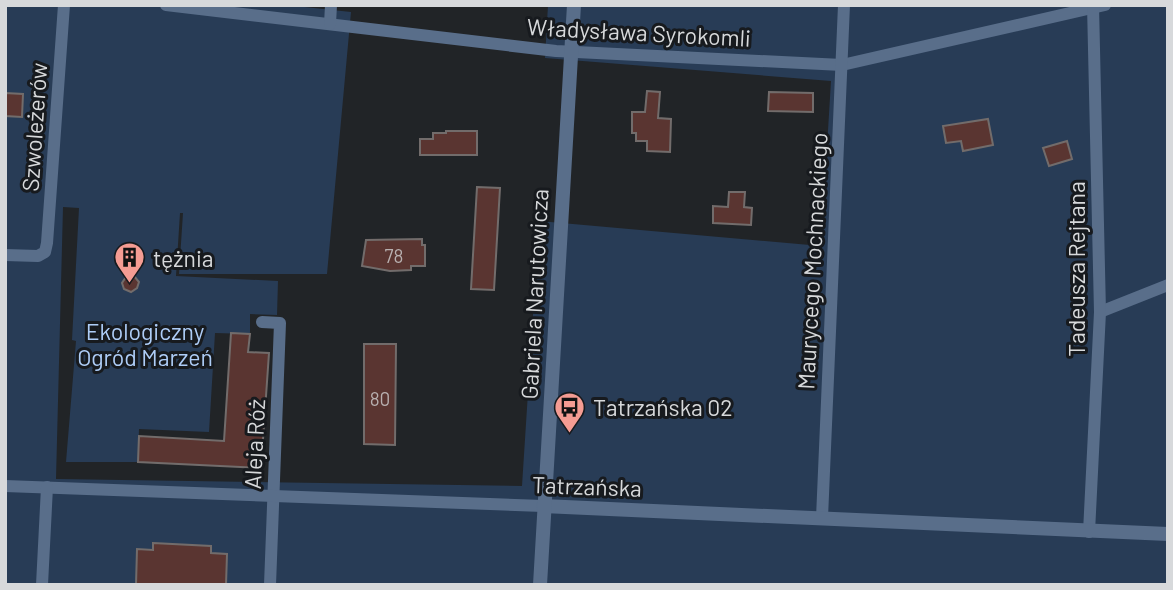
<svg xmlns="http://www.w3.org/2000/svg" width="1173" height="590" font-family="Barlow,sans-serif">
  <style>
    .green { fill: #283c56 }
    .building { fill: #5a3531; stroke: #726c6b; stroke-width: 2 }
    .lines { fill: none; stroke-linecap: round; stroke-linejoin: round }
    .minor { stroke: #596e8a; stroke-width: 12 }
    .tertiary { stroke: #596e8a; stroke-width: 14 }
    .labels { text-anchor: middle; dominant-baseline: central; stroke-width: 6; stroke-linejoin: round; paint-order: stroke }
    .number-label { font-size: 19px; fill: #b8b0b0 }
    .street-label { font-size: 23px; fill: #d7d9db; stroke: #171a1e }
    .poi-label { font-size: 23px; fill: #d7d9db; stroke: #171a1e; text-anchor: start }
    .park-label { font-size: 23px; fill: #aecdf7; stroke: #171a1e }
  </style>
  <rect width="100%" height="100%" fill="#212427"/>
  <polygon class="green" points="5,5 286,5 351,12 327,274 179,274 183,213 180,213 176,276 278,281 277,315 250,314 250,334 215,333 209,432 139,429 138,462 66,462 76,341 72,340 79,208 63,207 56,479 522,486 539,221 821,246 831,81 545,58 548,5 1168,5 1168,585 5,585"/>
  <g class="building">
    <polygon points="647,91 660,92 658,118 671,119 670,152 647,151 647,141 636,141 636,133 632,133 632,112 645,112"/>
    <polygon points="769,92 813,93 813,112 768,111"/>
    <polygon points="5,93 23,94 22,117 5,116"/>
    <polygon points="988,119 993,145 963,151 961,141 946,143 943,126"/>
    <polygon points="446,131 477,131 477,155 420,155 420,139 433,139 433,133 446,133"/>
    <polygon points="1067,141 1072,159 1049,166 1043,148"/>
    <polygon points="477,187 500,188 494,290 471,289"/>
    <polygon points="729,192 745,192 744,207 752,208 751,225 713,223 713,206 728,207"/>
    <polygon points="422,239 422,245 425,245 425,266 411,266 411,270 390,271 362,266 366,240"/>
    <polygon points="134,276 139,282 137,288 131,292 124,289 122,283 126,277"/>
    <polygon points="231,333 250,334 248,352 269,353 261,468 138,462 139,436 224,441"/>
    <polygon points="364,344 396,344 395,445 364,444"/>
    <polygon points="153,543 211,546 211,553 227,554 226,585 136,585 137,549 153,550"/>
  </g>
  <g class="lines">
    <g class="minor">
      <polyline points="166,5 556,51 842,65 1105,5"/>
      <polyline points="330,24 331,5"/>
      <polyline points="5,255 38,256 45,252 47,243 64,5"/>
      <polyline points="1100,312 1168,285"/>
      <polyline points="262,322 280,323 270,585"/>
      <polyline points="5,486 543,506"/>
      <polyline points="822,518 844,5"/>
      <polyline points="1089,532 1100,312 1093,5"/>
      <polyline points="42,585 47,487"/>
    </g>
    <g class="tertiary">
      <polyline points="543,506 1168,534"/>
      <polyline points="540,585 574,5"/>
    </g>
  </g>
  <defs>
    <symbol id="building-pin" viewBox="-11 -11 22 30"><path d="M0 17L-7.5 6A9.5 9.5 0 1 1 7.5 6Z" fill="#f59c93" stroke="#171a1e"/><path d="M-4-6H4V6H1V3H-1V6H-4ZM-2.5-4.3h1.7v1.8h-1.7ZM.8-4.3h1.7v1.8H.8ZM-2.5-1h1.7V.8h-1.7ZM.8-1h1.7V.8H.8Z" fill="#111"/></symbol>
    <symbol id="bus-pin" viewBox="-11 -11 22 30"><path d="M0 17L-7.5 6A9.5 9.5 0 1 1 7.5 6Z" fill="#f59c93" stroke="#171a1e"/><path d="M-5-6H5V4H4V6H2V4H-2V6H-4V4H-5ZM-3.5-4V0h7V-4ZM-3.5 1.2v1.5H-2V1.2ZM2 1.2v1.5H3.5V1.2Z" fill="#111"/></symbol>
  </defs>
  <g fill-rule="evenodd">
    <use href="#building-pin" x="112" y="240" width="35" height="47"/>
    <use href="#bus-pin" x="552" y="390" width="35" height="47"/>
  </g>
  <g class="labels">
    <g class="number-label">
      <text x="394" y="255">78</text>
      <text x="380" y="398">80</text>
    </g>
    <g class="street-label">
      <text transform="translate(639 32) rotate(3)">Władysława Syrokomli</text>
      <text transform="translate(34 127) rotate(-86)">Szwoleżerów</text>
      <text transform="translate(812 261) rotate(-87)">Maurycego Mochnackiego</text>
      <text transform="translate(1076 269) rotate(-90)">Tadeusza Rejtana</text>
      <text transform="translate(534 294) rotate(-87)">Gabriela Narutowicza</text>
      <text transform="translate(254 444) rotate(-87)">Aleja Róż</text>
      <text transform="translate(587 486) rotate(2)">Tatrzańska</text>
    </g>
    <g class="poi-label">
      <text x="153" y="258">tężnia</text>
      <text x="593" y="407">Tatrzańska 02</text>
    </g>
    <g class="park-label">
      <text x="145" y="331">Ekologiczny<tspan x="145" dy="26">Ogród Marzeń</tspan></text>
    </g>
  </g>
  <rect width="1173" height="590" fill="none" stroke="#d7d9db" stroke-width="14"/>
</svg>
